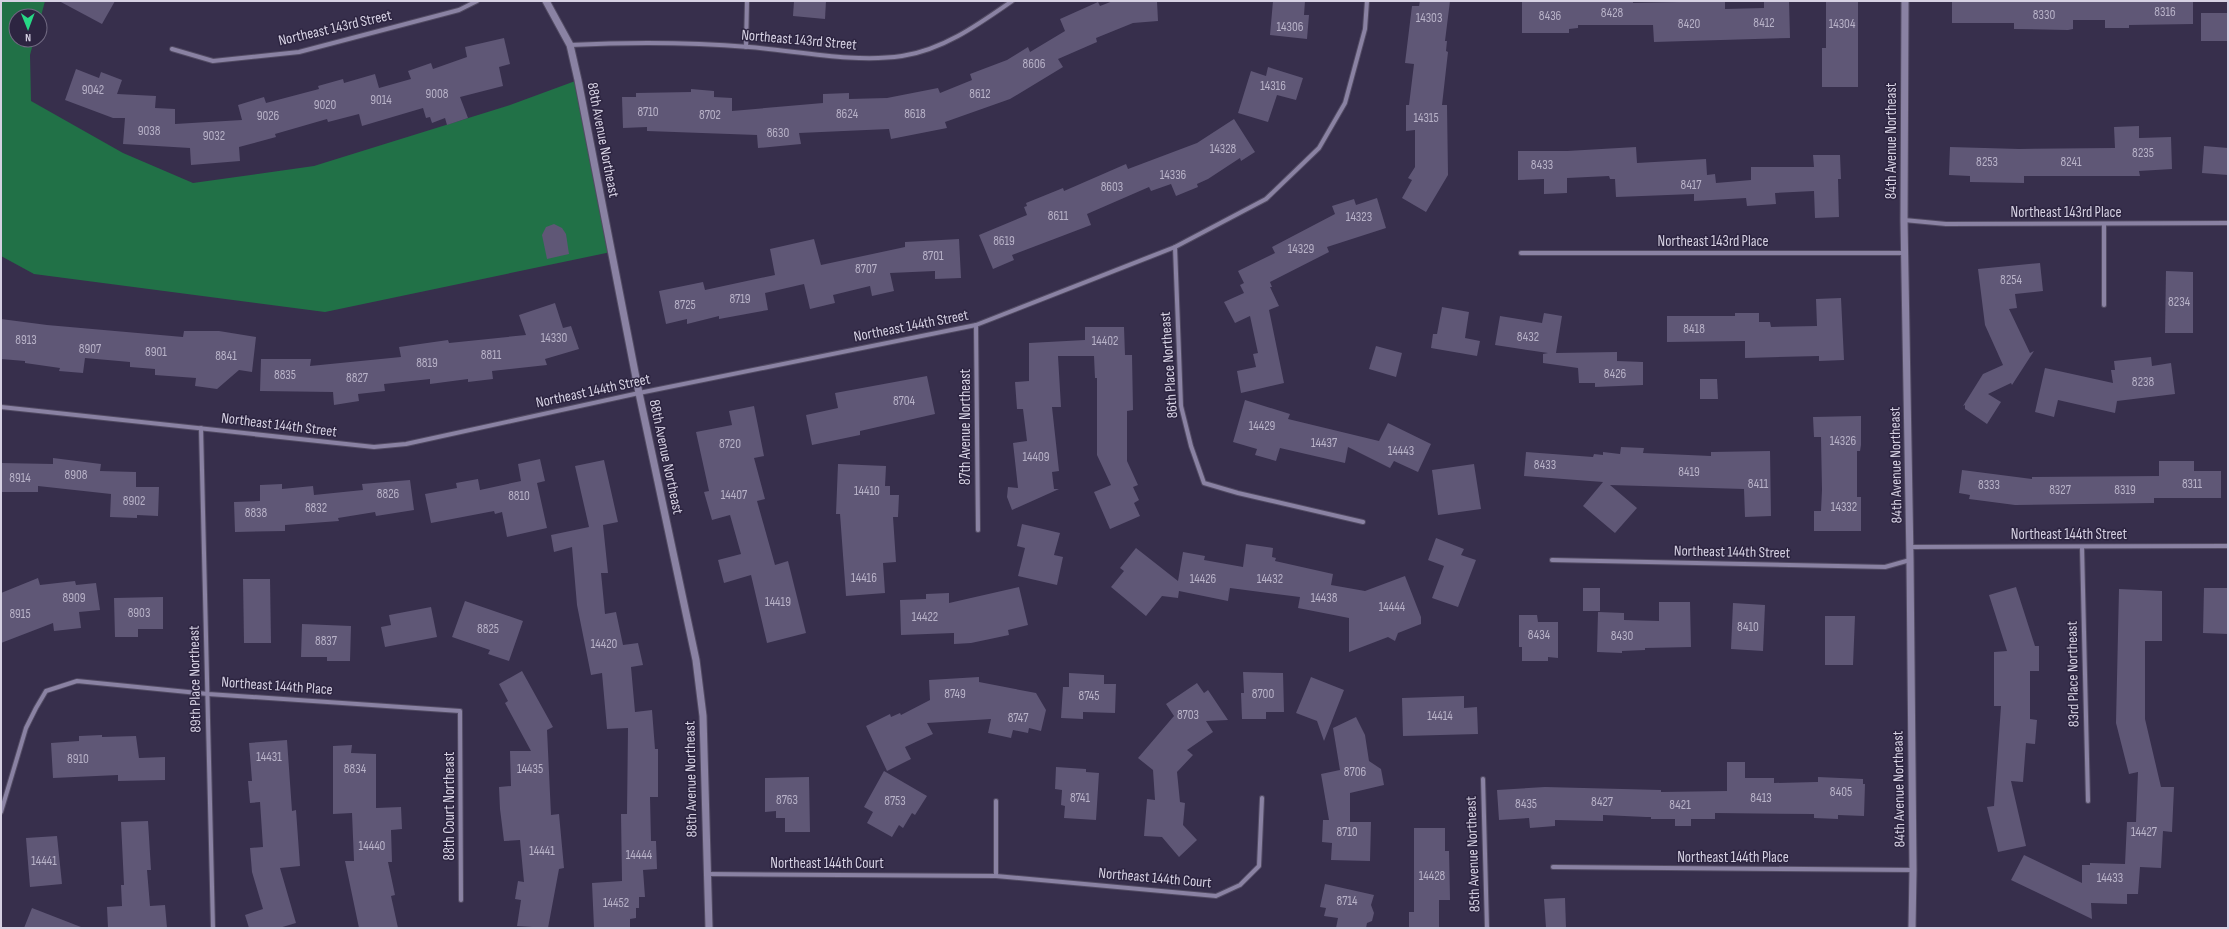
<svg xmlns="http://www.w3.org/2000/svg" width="2229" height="929" font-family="'Sofia Sans Condensed',sans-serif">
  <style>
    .forest { fill: #217147 }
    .building { fill: #5f5776 }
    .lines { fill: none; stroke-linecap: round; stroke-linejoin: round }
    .minor-casing { stroke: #524b63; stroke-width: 6 }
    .tertiary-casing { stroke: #524b63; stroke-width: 9 }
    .minor { stroke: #8a82a3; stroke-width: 4 }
    .tertiary { stroke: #8a82a3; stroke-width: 7 }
    .labels { text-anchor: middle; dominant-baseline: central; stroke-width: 3; stroke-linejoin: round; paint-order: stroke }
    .number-label { font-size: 13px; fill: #b8b2c8 }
    .street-label { font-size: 15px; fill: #d6d1e3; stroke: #2d2541 }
  </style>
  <rect width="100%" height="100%" fill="#372f4c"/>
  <polygon class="forest" points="1,1 45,1 40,20 40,16 16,16 16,40 34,40 30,55 31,101 123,153 193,183 314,166 507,106 578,80 611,252 325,312 34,274 1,256"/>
  <g class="building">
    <polygon points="59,1 115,1 102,24"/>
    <polygon points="794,1 826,1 825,19 793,16"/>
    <polygon points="1113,1 1157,1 1158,21 1133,23 1096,38 1097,42 1058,59 1063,67 1010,99 945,122 947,128 891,139 889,129 799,133 801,144 758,148 757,135 647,131 647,127 623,128 622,97 636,97 636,93 691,92 691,89 714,91 714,97 732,98 732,111 823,103 823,94 849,93 849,99 887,98 938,88 940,93 972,80 970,74 1007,60 1028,47 1030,52 1065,31 1060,19 1098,2 1100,6"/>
    <polygon points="1273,1 1305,1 1304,15 1309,15 1307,39 1270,35"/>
    <polygon points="1420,1 1450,1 1445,41 1447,41 1446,51 1448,52 1442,105 1447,105 1448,175 1426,212 1402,198 1412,180 1408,178 1415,167 1415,130 1406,131 1406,105 1409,105 1414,64 1405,63 1412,6 1419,6"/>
    <polygon points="1522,1 1633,1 1633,3 1725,1 1725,9 1764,8 1764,1 1789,1 1790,38 1654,42 1653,25 1578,25 1578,28 1569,29 1569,33 1522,33"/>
    <polygon points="1826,1 1858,1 1858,87 1822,87 1822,48 1826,48"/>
    <polygon points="1952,1 2193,1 2193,24 2129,25 2129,28 2105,28 2105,20 2073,20 2073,29 2068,30 2014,29 2014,23 1952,23"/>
    <rect x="2201" y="13" width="27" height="28"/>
    <polygon points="504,38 510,64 499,67 503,86 460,97 468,118 447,125 445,118 432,123 430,117 426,118 423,108 362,126 359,114 328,122 327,119 275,134 276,137 239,147 240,161 191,165 190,148 123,144 125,118 113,118 65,100 76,69 99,78 101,72 122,80 117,94 156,96 155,108 175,109 175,124 242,120 238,105 264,97 266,103 319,89 318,86 343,79 344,83 375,74 379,88 411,79 408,71 431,63 433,69 467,57 465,47"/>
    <polygon points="1268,67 1303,78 1296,100 1277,95 1268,122 1238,113 1251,71 1266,76"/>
    <polygon points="1234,119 1255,152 1241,161 1240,158 1208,179 1197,184 1198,187 1176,196 1171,184 1151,191 1149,187 1087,214 1091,225 1012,255 1014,260 993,269 979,235 1027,215 1024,207 1027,206 1026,203 1063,188 1064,191 1126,164 1128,169 1197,143"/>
    <polygon points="2139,126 2139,138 2171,137 2172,169 2139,171 2140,176 2024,176 2024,183 1970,182 1970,176 1949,175 1950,147 2019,149 2115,148 2114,127"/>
    <polygon points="2204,146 2228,148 2228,175 2202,173"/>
    <polygon points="1636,147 1637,163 1706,159 1707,175 1715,174 1716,183 1751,180 1751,167 1814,167 1813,155 1840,155 1841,179 1838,179 1839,217 1815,218 1814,191 1775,193 1776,204 1747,206 1746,198 1694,201 1694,194 1616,197 1615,179 1610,179 1609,176 1567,178 1567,193 1544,194 1544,179 1518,180 1518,151 1567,151"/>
    <polygon points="1377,198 1386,228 1327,247 1329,252 1270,282 1272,287 1270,287 1279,306 1269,310 1284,383 1241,393 1237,371 1256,367 1253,354 1258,353 1250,316 1235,323 1224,302 1244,293 1240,285 1244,283 1238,271 1275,253 1272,247 1335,214 1332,206 1354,199 1356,205"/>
    <polygon points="554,224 562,228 566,234 569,254 547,259 542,235 546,227"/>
    <polygon points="814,239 821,265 905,247 905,242 959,239 961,278 935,279 935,271 890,273 894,291 872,296 870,286 833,295 835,303 810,309 804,284 765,293 768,310 719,319 719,316 687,324 687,319 666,324 659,291 703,282 705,290 775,275 770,249"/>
    <polygon points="2040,263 2043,291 2015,294 2017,308 2009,309 2030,353 2034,351 2012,385 2011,383 1988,394 2001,402 1987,424 1965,409 1965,405 1963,406 1983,374 2003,365 1985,325 1978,269"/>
    <polygon points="2166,271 2193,272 2193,333 2165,333"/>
    <polygon points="1841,298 1844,360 1819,361 1819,356 1745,358 1745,341 1667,342 1667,316 1735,316 1735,313 1759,313 1759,322 1770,322 1771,327 1817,326 1816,299"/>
    <polygon points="555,303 563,328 571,326 579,349 545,359 547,365 492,371 493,379 468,382 468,379 430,384 430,379 384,384 385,391 358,394 359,401 334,405 333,392 260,391 261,359 311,359 310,366 401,357 399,347 448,340 449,343 526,335 519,315"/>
    <polygon points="1442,307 1469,312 1465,338 1480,341 1477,356 1431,348 1433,334 1437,334"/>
    <polygon points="1544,313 1562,316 1556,353 1617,352 1617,361 1643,362 1643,385 1595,387 1595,383 1579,383 1578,368 1543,363 1543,354 1548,353 1495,345 1500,316 1542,323"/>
    <polygon points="1,319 47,325 183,337 184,331 219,331 256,337 252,372 239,370 217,389 195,386 196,378 155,375 155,369 130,367 130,362 85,358 83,373 59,371 60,368 25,363 25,361 1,359"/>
    <polygon points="1085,327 1124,327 1125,355 1132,355 1133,410 1127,411 1127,461 1138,485 1133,487 1139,500 1134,503 1140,516 1110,529 1094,492 1111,485 1097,455 1097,378 1095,378 1094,356 1058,356 1061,407 1052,407 1059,471 1052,472 1054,489 1059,489 1012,510 1007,497 1008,487 1018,488 1013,443 1027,441 1023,409 1017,409 1015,382 1029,381 1029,343 1085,340"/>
    <polygon points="1376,346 1402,353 1396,377 1369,369"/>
    <polygon points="2151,357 2152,366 2171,363 2175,394 2117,401 2115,413 2058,400 2054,417 2035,412 2045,368 2113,383 2111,370 2115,370 2114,361"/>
    <polygon points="927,376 935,414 860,431 860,435 812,445 806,415 838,408 835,393"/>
    <polygon points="1700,379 1717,379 1718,399 1700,399"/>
    <polygon points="1245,400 1290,414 1288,419 1379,441 1388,423 1431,444 1418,472 1394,461 1390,468 1348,447 1345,463 1280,448 1276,461 1255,455 1257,449 1233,442"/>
    <polygon points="754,406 764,456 754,458 765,499 757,501 775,565 788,561 806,633 767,643 751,575 724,583 718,560 741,554 730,515 712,520 704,492 709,491 696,432 732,425 729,411"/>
    <polygon points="1861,416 1861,445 1860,451 1857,451 1857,497 1861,497 1861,531 1814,531 1814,511 1821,511 1822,490 1821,437 1814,437 1813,417"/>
    <polygon points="1621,447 1644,448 1643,453 1711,456 1711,452 1770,451 1771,516 1745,517 1744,489 1610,485 1637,508 1615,533 1583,506 1603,482 1524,476 1526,452 1593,457 1594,454 1603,455 1603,452 1620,454"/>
    <polygon points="53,458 101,464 100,471 136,472 136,487 159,487 158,516 137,515 137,518 110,517 111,494 38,486 38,492 1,492 1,463 53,464"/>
    <polygon points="540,459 545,481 537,483 547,528 507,537 502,512 495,514 494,511 431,523 425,494 457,488 456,483 478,479 480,490 521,481 518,464"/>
    <polygon points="604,460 618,522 603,525 608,573 601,573 605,614 616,612 623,645 638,643 643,665 631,667 635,712 652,710 655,749 658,749 658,797 650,797 651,841 656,841 657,869 643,870 645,897 639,897 639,908 636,908 636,918 630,919 630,928 594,928 592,883 622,881 621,814 627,814 628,728 607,729 602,673 591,675 577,605 572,547 554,552 551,535 589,527 575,466"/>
    <polygon points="2159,461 2194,461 2194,471 2221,471 2221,498 2154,498 2154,503 2015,505 1969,499 1970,495 1959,493 1962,470 2032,479 2032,477 2159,476"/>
    <polygon points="838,464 886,466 885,486 890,486 890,495 899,495 898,517 893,517 896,562 883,563 885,593 846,596 840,514 836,514"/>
    <polygon points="1474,464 1481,509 1438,515 1432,470"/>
    <polygon points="410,480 414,510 376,516 375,512 338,518 339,521 285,525 285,531 235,532 234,502 260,501 260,485 282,484 282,489 313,486 314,495 363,490 362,484"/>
    <polygon points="1022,524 1060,533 1054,555 1063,557 1057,585 1018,576 1025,548 1017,546"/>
    <polygon points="1436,538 1464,549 1461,555 1476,560 1458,607 1432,598 1444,566 1428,560"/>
    <polygon points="1246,544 1273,548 1272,557 1276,558 1275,561 1333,574 1331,585 1365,591 1405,576 1421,617 1421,624 1398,633 1395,641 1388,637 1349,652 1349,618 1298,608 1300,597 1230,588 1228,601 1179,591 1178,598 1162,596 1146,616 1111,587 1124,571 1120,568 1136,548 1178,581 1183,552 1205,556 1204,560 1243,567"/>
    <polygon points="38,578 40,585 75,581 76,585 96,583 100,610 79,612 81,628 54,631 53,623 1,643 1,593"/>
    <polygon points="243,579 270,579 271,643 244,643"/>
    <polygon points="1019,587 1028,625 1008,630 1009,635 971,643 954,644 954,633 901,635 900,600 926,599 926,594 949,593 949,603"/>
    <polygon points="2016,587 2035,646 2039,646 2039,671 2030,671 2030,719 2037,720 2035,744 2026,743 2023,782 2011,781 2026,846 1998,852 1987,807 1994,806 2001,706 1994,706 1994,652 2007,651 1989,595"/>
    <rect x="1583" y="588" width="17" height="23"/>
    <polygon points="2204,588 2228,588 2228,634 2203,633"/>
    <polygon points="2119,589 2162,591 2162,641 2145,641 2145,719 2161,787 2174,787 2172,832 2163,831 2161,868 2140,867 2138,894 2127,894 2127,904 2091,903 2092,919 2011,880 2024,855 2082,883 2082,865 2090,865 2090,863 2125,864 2127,822 2136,822 2138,772 2129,774 2116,723"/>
    <polygon points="163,597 163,629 138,629 138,637 115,637 114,598"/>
    <polygon points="465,601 523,621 509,661 488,654 490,650 452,637"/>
    <polygon points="1659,602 1690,602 1691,647 1645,648 1645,650 1622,651 1622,653 1597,652 1598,612 1624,613 1624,620 1659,621"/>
    <polygon points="1733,603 1765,605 1763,651 1731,649"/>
    <polygon points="431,607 437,637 385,647 381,627 391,625 389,615"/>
    <polygon points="1519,615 1537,615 1538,622 1558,622 1558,658 1548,657 1548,661 1522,661 1522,647 1519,647"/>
    <polygon points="1825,616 1855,616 1853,665 1825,665"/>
    <polygon points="302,624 351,626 350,661 327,661 327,657 301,657"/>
    <polygon points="522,671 553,727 547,730 551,815 559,814 564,868 559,869 548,928 517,926 521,900 515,899 518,881 524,882 520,840 504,841 500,809 499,787 511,786 510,751 531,751 505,703 508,701 499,684"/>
    <polygon points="1243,672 1283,673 1284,712 1266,712 1266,719 1242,719 1241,693 1244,693"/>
    <polygon points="1069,673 1104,675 1104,684 1116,684 1115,713 1083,712 1083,719 1061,718 1063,687 1069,687"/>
    <polygon points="979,677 979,682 1036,693 1046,710 1041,731 1029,728 1028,733 1013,730 1011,738 988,733 991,719 927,723 933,734 905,747 911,759 887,771 866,726 890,714 891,717 900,713 901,715 930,700 929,680"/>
    <polygon points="1311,677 1344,690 1324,741 1317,721 1296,713"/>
    <polygon points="1197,683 1204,693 1208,690 1228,720 1206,721 1213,732 1187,750 1193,755 1177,772 1180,802 1185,803 1183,825 1197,840 1179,857 1162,837 1144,836 1147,799 1155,800 1153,770 1138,758 1174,716 1166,704"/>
    <polygon points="1464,696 1464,708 1477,707 1478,734 1403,736 1402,698"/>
    <polygon points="1356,717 1365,735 1369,761 1381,769 1384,785 1350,793 1350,822 1371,822 1370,861 1331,860 1332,843 1322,842 1323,820 1329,820 1321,774 1340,770 1333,728"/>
    <polygon points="102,735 102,737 136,736 139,758 165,757 165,780 118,781 118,775 53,778 51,743 79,741 79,736"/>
    <polygon points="287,740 292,811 296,810 300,866 280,868 296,923 279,928 249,928 245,915 263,909 252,872 250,848 263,847 260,802 250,803 248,781 252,781 249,743"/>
    <polygon points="352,745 351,753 376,754 376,808 401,807 402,829 391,830 392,862 388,862 395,895 391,896 398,928 359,928 345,861 354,861 352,813 333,814 333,746"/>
    <polygon points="1727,762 1745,762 1745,778 1774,778 1774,783 1816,782 1818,782 1818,777 1863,779 1863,784 1865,784 1864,816 1838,815 1838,819 1814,818 1814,814 1715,813 1715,819 1691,819 1691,826 1675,826 1675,819 1651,819 1651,817 1646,817 1603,815 1603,821 1555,820 1555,826 1530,828 1529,818 1499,820 1497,790 1545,787 1661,790 1661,792 1727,791"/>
    <polygon points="1056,767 1086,769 1086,772 1099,773 1096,820 1064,818 1065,806 1061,805 1062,790 1055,789"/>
    <polygon points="884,771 927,796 915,815 912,813 903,828 899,825 892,837 867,823 873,812 864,807"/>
    <polygon points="809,777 810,832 785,832 785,818 776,818 776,811 765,812 765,778"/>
    <polygon points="148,821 151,870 147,870 150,906 165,905 167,928 108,928 107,907 122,906 121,885 124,885 121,822"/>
    <polygon points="1414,828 1445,828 1445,851 1449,851 1450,900 1439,900 1439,928 1409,928 1409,912 1414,912"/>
    <polygon points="57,836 62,884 30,887 26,838"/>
    <polygon points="1325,884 1374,895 1371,905 1374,913 1372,921 1367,923 1366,928 1336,928 1338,918 1324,916 1326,908 1320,907"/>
    <polygon points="1565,898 1566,928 1546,928 1544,899"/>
    <polygon points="32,908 81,927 81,928 24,928"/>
  </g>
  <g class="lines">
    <defs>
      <g id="minor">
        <path d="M570,45C629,42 689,42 749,47C798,51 854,63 902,56C943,50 979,24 1012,1"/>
        <polyline points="746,47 747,1"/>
        <polyline points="172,49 213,61 299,52 459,10 477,1"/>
        <polyline points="1904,220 1946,224 2228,223"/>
        <polyline points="1175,247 1181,406 1191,446 1204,483 1238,493 1363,522"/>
        <polyline points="1521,253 1905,253"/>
        <polyline points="2104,305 2104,225"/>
        <polyline points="976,325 978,530"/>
        <polyline points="1,407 374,447 406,444 639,393 976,325 1175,247 1266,199 1319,148 1345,103 1365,29 1367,1"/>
        <polyline points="201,428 213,928"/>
        <polyline points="1910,547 2228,546"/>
        <polyline points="2082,547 2088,801"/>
        <polyline points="1552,560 1885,567 1910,560"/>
        <polyline points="1483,779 1487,928"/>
        <polyline points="1,812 26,728 36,708 46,691 77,681 208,694 460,711 461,900"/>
        <polyline points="1553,867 1913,870"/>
        <polyline points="707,874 996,876 1216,896 1240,885 1259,866 1262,798"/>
        <polyline points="996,876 996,801"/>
      </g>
      <g id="tertiary">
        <polyline points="546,1 570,45 578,80 639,393 696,660 703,716 709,928"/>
        <polyline points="1905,1 1904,220 1910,560 1913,870 1912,928"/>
      </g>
    </defs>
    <use href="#minor" class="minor-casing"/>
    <use href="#tertiary" class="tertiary-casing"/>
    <use href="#minor" class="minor"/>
    <use href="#tertiary" class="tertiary"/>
  </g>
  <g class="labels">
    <g class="number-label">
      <text x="2165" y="12">8316</text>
      <text x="1612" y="13">8428</text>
      <text x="2044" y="15">8330</text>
      <text x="1550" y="16">8436</text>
      <text x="1429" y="18">14303</text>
      <text x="1764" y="23">8412</text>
      <text x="1689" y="24">8420</text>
      <text x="1842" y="24">14304</text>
      <text x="1290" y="27">14306</text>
      <text x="1034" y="64">8606</text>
      <text x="1273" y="86">14316</text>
      <text x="93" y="90">9042</text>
      <text x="437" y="94">9008</text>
      <text x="980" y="94">8612</text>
      <text x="381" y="100">9014</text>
      <text x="325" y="105">9020</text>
      <text x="648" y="112">8710</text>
      <text x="847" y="114">8624</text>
      <text x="915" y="114">8618</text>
      <text x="710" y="115">8702</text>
      <text x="268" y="116">9026</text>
      <text x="1426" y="118">14315</text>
      <text x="149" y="131">9038</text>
      <text x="778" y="133">8630</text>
      <text x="214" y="136">9032</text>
      <text x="1223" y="149">14328</text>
      <text x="2143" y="153">8235</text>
      <text x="1987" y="162">8253</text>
      <text x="2071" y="162">8241</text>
      <text x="1542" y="165">8433</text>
      <text x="1173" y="175">14336</text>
      <text x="1691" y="185">8417</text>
      <text x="1112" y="187">8603</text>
      <text x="1058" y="216">8611</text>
      <text x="1359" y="217">14323</text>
      <text x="1004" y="241">8619</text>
      <text x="1301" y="249">14329</text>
      <text x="933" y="256">8701</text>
      <text x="866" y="269">8707</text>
      <text x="2011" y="280">8254</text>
      <text x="740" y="299">8719</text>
      <text x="2179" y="302">8234</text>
      <text x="685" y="305">8725</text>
      <text x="1694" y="329">8418</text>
      <text x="1528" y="337">8432</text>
      <text x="554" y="338">14330</text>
      <text x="26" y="340">8913</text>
      <text x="1105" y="341">14402</text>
      <text x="90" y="349">8907</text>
      <text x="156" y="352">8901</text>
      <text x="491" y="355">8811</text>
      <text x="226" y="356">8841</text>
      <text x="427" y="363">8819</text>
      <text x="1615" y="374">8426</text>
      <text x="285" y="375">8835</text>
      <text x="357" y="378">8827</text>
      <text x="2143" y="382">8238</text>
      <text x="904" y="401">8704</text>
      <text x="1262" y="426">14429</text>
      <text x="1843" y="441">14326</text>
      <text x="1324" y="443">14437</text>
      <text x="730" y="444">8720</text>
      <text x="1401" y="451">14443</text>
      <text x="1036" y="457">14409</text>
      <text x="1545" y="465">8433</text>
      <text x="1689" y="472">8419</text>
      <text x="76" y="475">8908</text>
      <text x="20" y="478">8914</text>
      <text x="1758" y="484">8411</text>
      <text x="2192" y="484">8311</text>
      <text x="1989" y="485">8333</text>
      <text x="2060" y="490">8327</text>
      <text x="2125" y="490">8319</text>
      <text x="867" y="491">14410</text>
      <text x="388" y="494">8826</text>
      <text x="734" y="495">14407</text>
      <text x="519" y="496">8810</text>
      <text x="134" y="501">8902</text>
      <text x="1844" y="507">14332</text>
      <text x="316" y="508">8832</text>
      <text x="256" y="513">8838</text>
      <text x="864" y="578">14416</text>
      <text x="1203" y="579">14426</text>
      <text x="1270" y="579">14432</text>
      <text x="74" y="598">8909</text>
      <text x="1324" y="598">14438</text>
      <text x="778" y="602">14419</text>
      <text x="1392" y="607">14444</text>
      <text x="139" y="613">8903</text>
      <text x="20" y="614">8915</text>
      <text x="925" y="617">14422</text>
      <text x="1748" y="627">8410</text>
      <text x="488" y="629">8825</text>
      <text x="1539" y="635">8434</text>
      <text x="1622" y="636">8430</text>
      <text x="326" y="641">8837</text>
      <text x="604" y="644">14420</text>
      <text x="955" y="694">8749</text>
      <text x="1263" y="694">8700</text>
      <text x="1089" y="696">8745</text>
      <text x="1188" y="715">8703</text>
      <text x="1440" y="716">14414</text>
      <text x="1018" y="718">8747</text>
      <text x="269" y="757">14431</text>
      <text x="78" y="759">8910</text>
      <text x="355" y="769">8834</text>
      <text x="530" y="769">14435</text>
      <text x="1355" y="772">8706</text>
      <text x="1841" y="792">8405</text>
      <text x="1080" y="798">8741</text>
      <text x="1761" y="798">8413</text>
      <text x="787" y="800">8763</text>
      <text x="895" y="801">8753</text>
      <text x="1602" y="802">8427</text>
      <text x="1526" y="804">8435</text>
      <text x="1680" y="805">8421</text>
      <text x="1347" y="832">8710</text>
      <text x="2144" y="832">14427</text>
      <text x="372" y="846">14440</text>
      <text x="542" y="851">14441</text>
      <text x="639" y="855">14444</text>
      <text x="44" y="861">14441</text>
      <text x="1432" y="876">14428</text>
      <text x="2110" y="878">14433</text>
      <text x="1347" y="901">8714</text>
      <text x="616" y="903">14452</text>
    </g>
    <g class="street-label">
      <text transform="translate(335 28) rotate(-13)">Northeast 143rd Street</text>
      <text transform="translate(799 40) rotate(5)">Northeast 143rd Street</text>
      <text transform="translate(603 140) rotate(79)">88th Avenue Northeast</text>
      <text transform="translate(1891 141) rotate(-90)">84th Avenue Northeast</text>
      <text x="2066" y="212">Northeast 143rd Place</text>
      <text x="1713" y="241">Northeast 143rd Place</text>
      <text transform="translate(911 326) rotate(-11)">Northeast 144th Street</text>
      <text transform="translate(1169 365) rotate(-94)">86th Place Northeast</text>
      <text transform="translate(593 391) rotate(-12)">Northeast 144th Street</text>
      <text transform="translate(279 425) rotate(7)">Northeast 144th Street</text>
      <text transform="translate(965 427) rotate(-90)">87th Avenue Northeast</text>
      <text transform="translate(666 457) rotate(78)">88th Avenue Northeast</text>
      <text transform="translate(1896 465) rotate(-91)">84th Avenue Northeast</text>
      <text x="2069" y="534">Northeast 144th Street</text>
      <text transform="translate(1732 552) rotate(1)">Northeast 144th Street</text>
      <text transform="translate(2073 674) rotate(-91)">83rd Place Northeast</text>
      <text transform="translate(195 679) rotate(-91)">89th Place Northeast</text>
      <text transform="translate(277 686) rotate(4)">Northeast 144th Place</text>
      <text transform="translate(691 779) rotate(-91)">88th Avenue Northeast</text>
      <text transform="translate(1899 789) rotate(-91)">84th Avenue Northeast</text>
      <text transform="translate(449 806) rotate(-90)">88th Court Northeast</text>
      <text transform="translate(1473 854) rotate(-92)">85th Avenue Northeast</text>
      <text x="1733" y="857">Northeast 144th Place</text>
      <text x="827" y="863">Northeast 144th Court</text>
      <text transform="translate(1155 878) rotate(5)">Northeast 144th Court</text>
    </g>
  </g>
  <rect width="2229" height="929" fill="none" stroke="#d6d1e3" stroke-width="4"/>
  <g transform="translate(28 28) rotate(179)"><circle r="19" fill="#2d2541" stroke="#716a82"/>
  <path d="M0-3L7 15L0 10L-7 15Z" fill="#27d885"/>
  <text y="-6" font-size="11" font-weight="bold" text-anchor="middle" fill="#d6d1e3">N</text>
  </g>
</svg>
